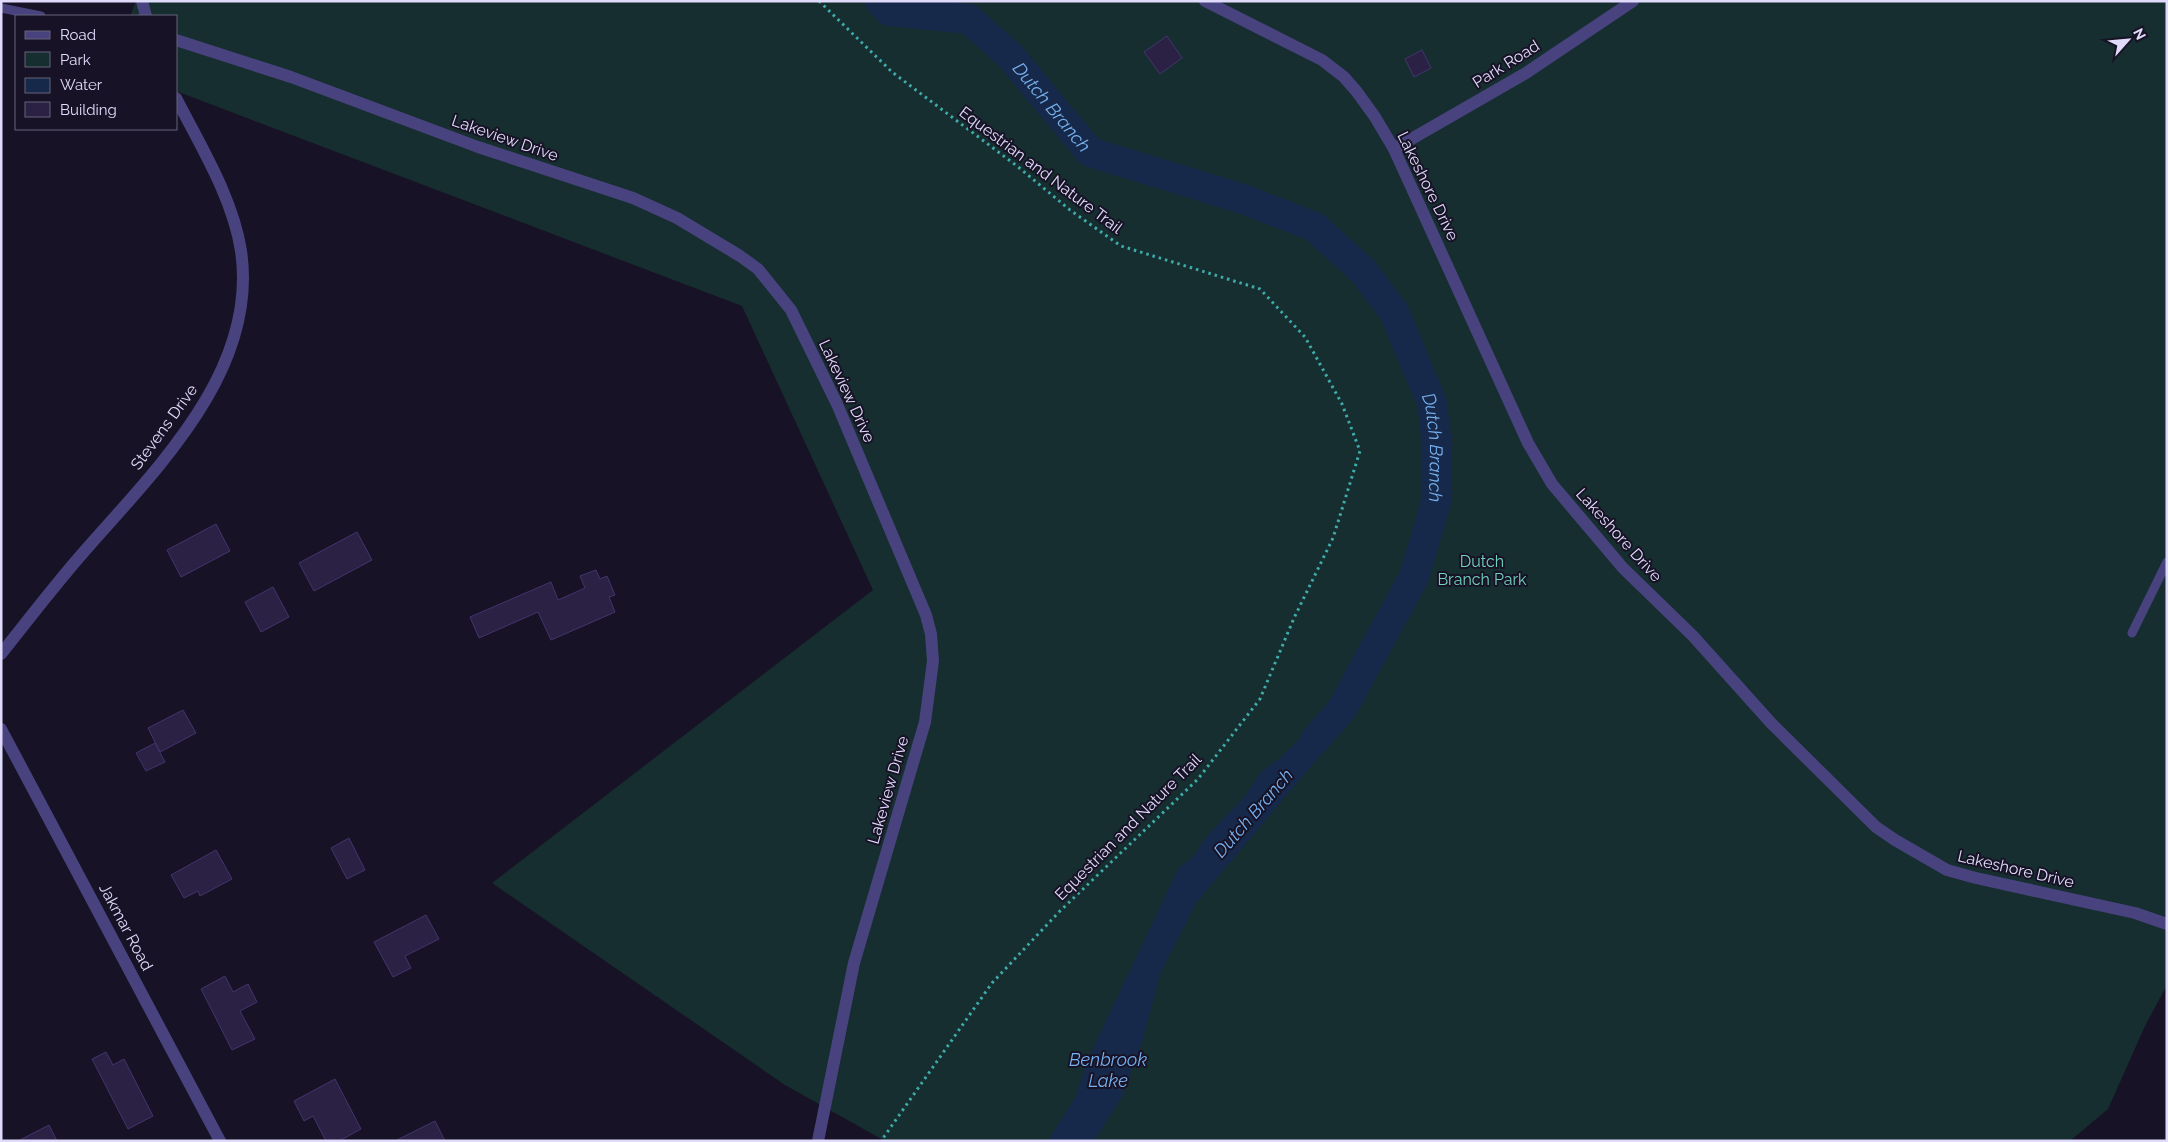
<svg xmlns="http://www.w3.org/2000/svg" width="2168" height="1142" font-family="Raleway,sans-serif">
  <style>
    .green { fill: #162e2f }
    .water { fill: #17294a }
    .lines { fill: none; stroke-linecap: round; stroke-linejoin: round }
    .river { stroke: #17294a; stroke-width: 30 }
    .building { fill: #2a2144; stroke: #43356d }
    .path { stroke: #3fabab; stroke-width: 3; stroke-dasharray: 2.5 4; stroke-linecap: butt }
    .service { stroke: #48437f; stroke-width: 9 }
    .minor { stroke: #48437f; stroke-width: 12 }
    .labels { text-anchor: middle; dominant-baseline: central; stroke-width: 4; stroke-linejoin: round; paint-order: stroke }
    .street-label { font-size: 16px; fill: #e0dbfb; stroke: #171225 }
    .park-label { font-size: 16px; fill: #6fd3bf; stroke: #171225 }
    .water-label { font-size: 18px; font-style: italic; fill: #76b0ee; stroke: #171225 }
  </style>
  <rect width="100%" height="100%" fill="#171225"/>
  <polygon class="green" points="136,1 2167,1 2167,985 2145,1026 2108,1109 2070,1141 885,1141 785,1085 492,883 873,590 742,306 176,91 176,16 130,16"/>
  <polygon class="water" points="1342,709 1349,717 1329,745 1196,903 1160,974 1143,1039 1123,1095 1094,1141 1048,1141 1076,1096 1087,1061 1179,867 1192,858 1208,835 1246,795 1260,773 1281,757 1327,713"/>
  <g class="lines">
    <path class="river" id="s1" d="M880,1L889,11L969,19L1011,57L1090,152L1243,199L1315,227L1364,272L1394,312L1432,403L1437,445L1436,502L1414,577L1342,709L1315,740"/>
  </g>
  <g class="building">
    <polygon points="1167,36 1182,58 1160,74 1144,52"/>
    <polygon points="1422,50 1431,68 1414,77 1405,59"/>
    <polygon points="216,524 230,551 181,577 167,550"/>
    <polygon points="357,532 372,560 314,591 299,563"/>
    <polygon points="596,570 600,579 607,576 615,595 609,597 615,612 551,640 538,612 479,638 470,617 551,582 558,600 585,588 580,576"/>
    <polygon points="273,587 289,617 261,632 245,602"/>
    <polygon points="183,710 196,733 160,752 148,728"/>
    <polygon points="155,743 165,762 146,771 136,753"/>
    <polygon points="349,838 365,870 347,879 331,848"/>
    <polygon points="216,850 232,879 200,896 198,891 184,898 171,875"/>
    <polygon points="426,915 439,939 405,956 411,968 393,977 374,942"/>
    <polygon points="225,976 233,992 248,984 257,1002 240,1011 255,1039 232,1050 201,989"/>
    <polygon points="106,1052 113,1065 124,1059 153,1116 128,1129 92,1059"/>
    <polygon points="335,1079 361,1129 339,1141 326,1141 313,1116 304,1121 294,1101"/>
    <polygon points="435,1121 445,1141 395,1141"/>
    <polygon points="49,1125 57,1141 18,1141"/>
  </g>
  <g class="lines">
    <polyline class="path" points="819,1 892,72 1017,166 1070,210 1121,246 1260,289 1305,337 1342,404 1360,451 1333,538 1294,618 1260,699 1198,779 1059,912 992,983 881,1141"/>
    <g class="service">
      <polyline points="1,8 41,16"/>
      <polyline points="2132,633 2167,562"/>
    </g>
    <g class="minor">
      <polyline points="142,1 146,16"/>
      <polyline points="1205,1 1322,60 1344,77 1357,92 1375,117 1394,149 1528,443 1552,484 1623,568 1693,636 1771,723 1876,827 1895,840 1947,870 1976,878 2135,913 2167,924"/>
      <polyline points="176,40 291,77 478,147 633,198 677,218 740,256 758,269 791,310 837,404 926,615 931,634 933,661 925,722 854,963 818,1141"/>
      <polyline points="1394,149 1526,73 1633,1"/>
      <path d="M1,654C28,620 54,586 82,554C154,471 259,372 241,251C233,198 200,145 176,98"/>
      <polyline points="1,729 220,1141"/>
    </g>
  </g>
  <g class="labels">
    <g class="street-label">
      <text transform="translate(1506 64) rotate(-32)">Park Road</text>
      <text transform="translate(505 138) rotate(19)">Lakeview Drive</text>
      <text transform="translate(1041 170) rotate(37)">Equestrian and Nature Trail</text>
      <text transform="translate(1428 186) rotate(64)">Lakeshore Drive</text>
      <text transform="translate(847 391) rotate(65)">Lakeview Drive</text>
      <text transform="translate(164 427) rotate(-54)">Stevens Drive</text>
      <text transform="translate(1619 535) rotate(48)">Lakeshore Drive</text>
      <text transform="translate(888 790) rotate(-74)">Lakeview Drive</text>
      <text transform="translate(1128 827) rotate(-45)">Equestrian and Nature Trail</text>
      <text transform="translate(2016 869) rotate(13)">Lakeshore Drive</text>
      <text transform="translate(126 927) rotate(62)">Jakmar Road</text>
    </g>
    <g class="park-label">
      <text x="1482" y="561">Dutch<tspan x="1482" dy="18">Branch Park</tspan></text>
    </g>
    <g class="water-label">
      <text stroke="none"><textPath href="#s1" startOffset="215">Dutch Branch</textPath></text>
      <text stroke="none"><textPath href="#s1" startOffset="771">Dutch Branch</textPath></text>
      <text transform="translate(1253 813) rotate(-49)">Dutch Branch</text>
      <text x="1108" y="1059">Benbrook<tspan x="1108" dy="21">Lake</tspan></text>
    </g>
  </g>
  <rect width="2168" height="1142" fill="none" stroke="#e0dbfb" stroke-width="5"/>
  <rect x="15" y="15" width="162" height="115" fill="#171225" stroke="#67627b"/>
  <rect x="25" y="31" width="25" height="8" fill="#48437f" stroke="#67627b"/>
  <text x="60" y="40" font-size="15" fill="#e0dbfb">Road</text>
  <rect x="25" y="52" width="25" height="15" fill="#162e2f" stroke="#67627b"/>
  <text x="60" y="65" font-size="15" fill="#e0dbfb">Park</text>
  <rect x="25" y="78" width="25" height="15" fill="#17294a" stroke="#67627b"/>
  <text x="60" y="90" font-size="15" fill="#e0dbfb">Water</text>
  <rect x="25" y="102" width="25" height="15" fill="#2a2144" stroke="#67627b"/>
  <text x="60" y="115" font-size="15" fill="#e0dbfb">Building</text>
  <g transform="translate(2128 40) rotate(63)" stroke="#171225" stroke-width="4" paint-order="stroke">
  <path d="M0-4L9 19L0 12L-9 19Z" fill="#e0dbfb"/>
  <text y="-8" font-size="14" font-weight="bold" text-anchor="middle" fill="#e0dbfb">N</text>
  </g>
</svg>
